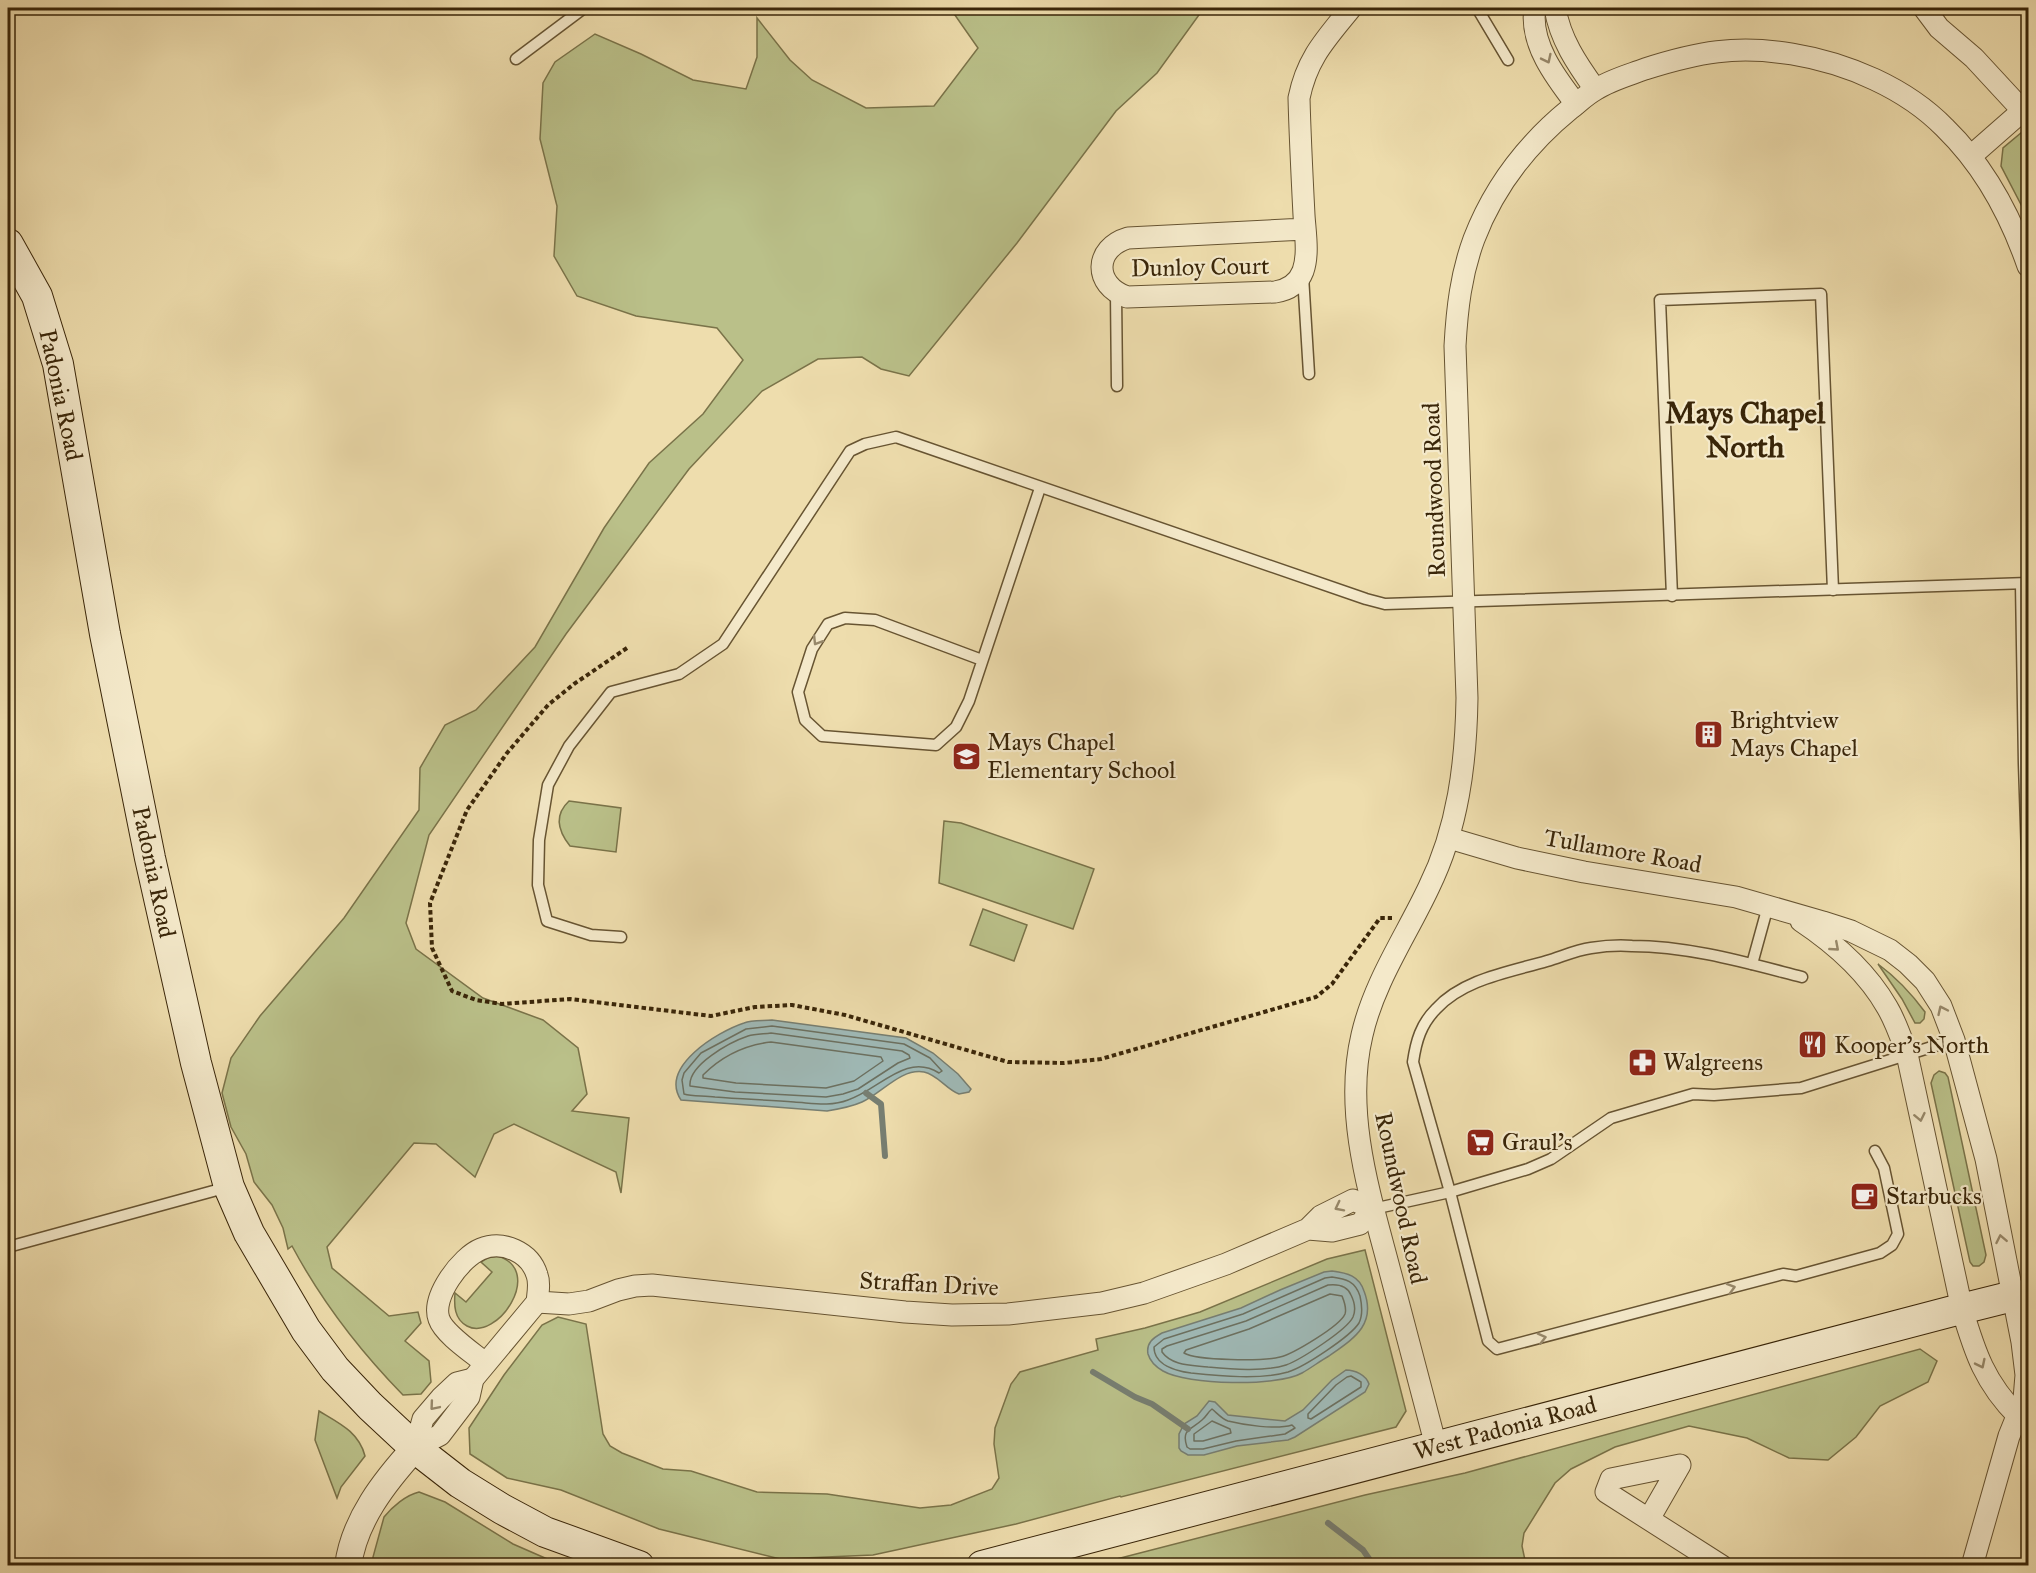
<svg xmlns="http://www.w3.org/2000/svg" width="2036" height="1573" font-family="'IM FELL Great Primer',serif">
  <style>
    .green { fill: #bac089; stroke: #7a7349; stroke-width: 1.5 }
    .water { fill: #9fb9b6; stroke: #777e71; stroke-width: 1.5 }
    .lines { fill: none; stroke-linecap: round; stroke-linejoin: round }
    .shore { stroke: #6c7060; stroke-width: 1.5 }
    .stream { stroke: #777e71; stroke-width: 6 }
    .service-casing { stroke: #675432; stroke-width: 13 }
    .minor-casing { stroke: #675432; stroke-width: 23 }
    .tertiary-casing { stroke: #675432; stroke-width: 28 }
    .secondary-casing { stroke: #3a2609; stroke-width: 32 }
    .path { stroke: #3a2609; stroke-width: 4; stroke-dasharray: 4.5 3; stroke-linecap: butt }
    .service { stroke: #f4e9ca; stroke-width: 10 }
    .minor { stroke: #f4e9ca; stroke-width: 21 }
    .tertiary { stroke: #f4e9ca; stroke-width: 26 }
    .secondary { stroke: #f4e9ca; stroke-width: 30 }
    .oneway { stroke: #97886a }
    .labels { text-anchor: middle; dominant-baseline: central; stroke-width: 4.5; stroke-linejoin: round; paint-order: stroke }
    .street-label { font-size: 24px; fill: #3a2609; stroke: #f4e9ca }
    .poi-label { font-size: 24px; fill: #3a2609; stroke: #f4e9ca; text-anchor: start }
    .district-label { font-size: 30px; font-weight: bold; fill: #3a2609; stroke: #f4e9ca }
  </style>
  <rect width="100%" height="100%" fill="#eeddad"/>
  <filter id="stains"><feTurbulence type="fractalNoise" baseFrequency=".00333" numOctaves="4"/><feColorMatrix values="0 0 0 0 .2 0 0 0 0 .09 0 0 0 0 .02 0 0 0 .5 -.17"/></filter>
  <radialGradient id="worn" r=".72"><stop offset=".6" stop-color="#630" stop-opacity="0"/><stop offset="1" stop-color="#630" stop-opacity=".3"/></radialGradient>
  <g class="green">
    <path d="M950,8H1204L1157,73L1116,111L1017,243L909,376L881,369L862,357L818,359L762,391L689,469L566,634L429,835L406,923L416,949L483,998L543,1020L578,1048L587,1094L572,1111L629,1118L621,1193L616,1172L514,1124L494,1134L475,1177L436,1144L414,1143L327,1247L332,1268L389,1316L418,1312L421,1323L405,1341L429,1361L431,1382L421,1394L403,1395C359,1350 322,1302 292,1246L288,1249L283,1228L272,1205L254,1182L246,1154L231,1127L222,1093L231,1058L260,1016L344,918L419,810L420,768L445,725L476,710L535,647L604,528L649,463L703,414L743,360L717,328L636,316L577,296L554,256L557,206L540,139L543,83L555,62L595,34L641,54L693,80L746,89L757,57V18L790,60L812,80L866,108L934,106L978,48Z"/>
    <polygon points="2028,127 2028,218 2001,166 2003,148"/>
    <path d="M569,801L621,808L616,852L570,846C558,831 554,815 569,801Z"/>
    <polygon points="944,821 961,823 1094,869 1073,929 939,883"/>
    <polygon points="983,909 1027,925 1014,961 970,945"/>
    <path d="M1878,964C1897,978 1911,993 1925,1012L1924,1019L1920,1023H1915L1902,999Z"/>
    <polygon points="1939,1071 1945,1073 1948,1077 1986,1255 1984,1262 1979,1266 1973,1266 1970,1262 1931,1083 1934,1075"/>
    <polygon points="1365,1250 1406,1411 1396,1427 1121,1497 1120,1496 1016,1524 873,1555 780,1559 659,1529 561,1490 507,1478 470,1454 469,1428 504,1375 542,1325 558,1317 586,1324 603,1434 610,1446 622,1453 663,1469 691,1471 757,1492 827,1494 920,1508 951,1505 992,1489 999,1478 994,1444 995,1428 1011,1384 1020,1372 1098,1350 1096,1339 1145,1328 1200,1312 1327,1259"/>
    <path d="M498,1256C545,1271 497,1342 467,1326C454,1319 454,1305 455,1293L466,1302L492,1272L481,1262L489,1257Z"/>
    <polygon points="1920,1349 1937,1361 1928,1382 1880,1406 1856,1437 1828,1460 1789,1458 1747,1438 1689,1426 1615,1447 1571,1469 1555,1483 1524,1533 1522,1546 1526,1565 1079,1565 1105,1562 1365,1495 1465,1473"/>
    <path d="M319,1411C339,1423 359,1432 365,1456L341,1487L337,1498L315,1440Z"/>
    <path d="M419,1492L445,1502L513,1544L561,1565H373V1557L384,1517C392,1507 406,1495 419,1492Z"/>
  </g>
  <g class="water">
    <path d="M772,1020L906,1038L933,1053L958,1074L971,1089L969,1092L959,1094C946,1089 938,1075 924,1072C901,1068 882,1093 862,1102C851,1107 839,1109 827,1111L681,1100C659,1067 717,1032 744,1023C752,1020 763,1021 772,1020Z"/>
    <path d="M1332,1271C1348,1273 1359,1276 1364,1291C1377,1325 1353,1339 1329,1356C1320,1361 1311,1368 1302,1373C1277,1387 1187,1385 1163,1371C1156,1367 1150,1361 1148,1354C1146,1343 1153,1338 1162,1333L1241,1308L1280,1290L1324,1272Z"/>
    <path d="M1346,1370C1355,1370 1366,1375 1369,1384L1365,1392L1295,1437L1288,1440L1237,1446L1204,1455H1188L1181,1451L1179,1448V1434L1184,1424L1197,1416L1209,1401L1215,1402L1228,1415L1285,1421L1303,1410L1332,1380Z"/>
  </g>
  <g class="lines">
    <g class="shore">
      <path d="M772,1026L904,1044L930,1058L942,1071L939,1073C906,1052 879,1090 848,1100C830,1107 812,1103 794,1102C767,1100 741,1099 715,1097C705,1095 693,1097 684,1094L682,1080L684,1073L701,1053L746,1029Z"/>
      <path d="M771,1033L902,1051L909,1055L910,1058L898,1063L858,1089L843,1094L826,1097L735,1092L690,1086C688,1065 730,1042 748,1036C755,1034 764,1034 771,1033Z"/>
      <path d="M771,1042L881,1057L883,1061L854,1081L826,1088L736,1083L703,1078V1075C722,1056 745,1045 771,1042Z"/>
      <path d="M1332,1277C1346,1279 1355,1281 1360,1296C1362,1305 1363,1315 1359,1323C1350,1337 1304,1367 1288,1372C1260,1380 1220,1376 1191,1373C1176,1371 1154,1365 1154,1347L1164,1339L1243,1314L1325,1278Z"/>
      <path d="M1328,1285C1337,1284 1347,1285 1351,1295C1354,1301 1356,1310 1353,1317C1347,1330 1300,1360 1286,1365C1265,1372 1230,1369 1208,1367C1192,1365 1172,1366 1162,1352V1349L1167,1346L1246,1321Z"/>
      <path d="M1330,1294L1342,1296C1344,1301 1347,1308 1345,1314C1340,1326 1293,1354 1280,1357C1264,1361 1197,1361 1184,1353L1186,1350L1249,1329Z"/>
      <polygon points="1347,1377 1351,1376 1361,1382 1361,1387 1311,1419 1308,1418 1308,1414 1336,1385"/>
      <path d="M1212,1409C1217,1413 1222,1419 1228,1421C1244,1425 1276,1430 1292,1425L1295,1428L1285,1434L1236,1441L1203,1449H1190L1187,1447C1181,1429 1191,1430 1202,1420C1206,1417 1208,1412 1212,1409Z"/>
      <polygon points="1212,1421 1230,1429 1231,1433 1203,1441 1194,1441 1194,1434"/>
    </g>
    <g class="stream">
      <polyline points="866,1093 881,1104 885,1156"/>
      <polyline points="1093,1372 1135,1397 1152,1404 1188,1429"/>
      <polyline points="1328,1523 1363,1550 1374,1566"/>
    </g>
    <defs>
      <g id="service">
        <polyline points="1477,8 1508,60"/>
        <polyline points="516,59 584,8"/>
        <polyline points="1303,276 1309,374"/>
        <polyline points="1116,293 1117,386"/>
        <polyline points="2021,584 2024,764 2028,887"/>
        <polyline points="1672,596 1660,300 1821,294 1833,590"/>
        <polyline points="982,660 875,620 845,618 828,624 812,649 798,692 805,720 822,736 936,745 956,727 969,701 1040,488"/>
        <polyline points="621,937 591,935 547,921 538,885 539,840 548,785 569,746 611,692 679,674 723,644 850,451 865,444 896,437 1366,599 1385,604 2028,583"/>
        <polyline points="1752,964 1768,906"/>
        <path d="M1802,977C1747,963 1689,946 1632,946C1619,945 1604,946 1591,948C1576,950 1561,957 1547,961C1510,972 1463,979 1436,1009C1421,1024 1416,1041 1413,1062L1450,1192L1488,1341L1497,1349L1783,1274L1796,1276L1880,1253L1892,1245L1898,1234L1884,1168L1875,1151"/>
        <polyline points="1373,1209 1450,1192 1528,1169 1551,1159 1611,1118 1645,1108 1693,1094 1714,1095 1801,1088 1954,1040"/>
        <polyline points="8,1247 228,1187"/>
      </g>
      <g id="minor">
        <path d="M1535,8C1529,43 1556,78 1576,104"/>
        <path d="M1555,8C1560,39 1577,64 1595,89"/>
        <polyline points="1924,8 1939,28 1974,58 2023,111"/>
        <polyline points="1971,156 2028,106"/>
        <path d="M1305,229L1128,238C1094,248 1093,285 1127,297L1275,292C1288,290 1298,284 1303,271C1309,254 1305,232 1304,215C1302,176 1300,137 1299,98C1307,58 1326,39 1351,8"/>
        <polyline points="1449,838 1517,858 1584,872 1736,897 1823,922 1851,931 1890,950 1908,964 1925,981 1941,1006 1954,1040 1986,1159 2022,1342 2026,1375 2024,1399 2009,1436 1972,1566"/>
        <path d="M1801,921C1834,943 1867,972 1887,1007C1896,1022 1901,1038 1907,1054L1962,1309C1975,1353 1985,1383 2018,1416"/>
        <polyline points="537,1302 569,1304 589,1301 618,1290 635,1286 652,1285 905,1312 952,1315 1008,1314 1102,1303 1144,1293 1226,1264 1308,1229 1321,1216 1353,1200 1373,1209 1360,1224 1332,1231 1308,1229"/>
        <path d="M1436,1446C1421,1389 1406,1332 1391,1275C1371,1198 1343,1115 1362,1035C1374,982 1406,936 1429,887C1458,828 1466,763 1467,698L1455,346C1457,309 1461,274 1474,239C1494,187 1527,144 1570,109C1578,103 1586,95 1595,90C1610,80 1629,75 1645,69C1698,52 1736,45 1792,54C1847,63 1906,88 1945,128C1985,167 2010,214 2028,266"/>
        <path d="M415,1448L440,1435L469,1397L473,1379L537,1302C538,1293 540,1283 537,1275C530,1252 503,1240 481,1249C461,1257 431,1297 439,1319C444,1334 473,1353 485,1363"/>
        <polyline points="415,1448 423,1419 441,1398 457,1383 473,1379"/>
        <polyline points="1649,1519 1680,1465 1611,1479 1606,1492 1722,1566"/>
      </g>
      <path id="tertiary" d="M348,1566C354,1520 385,1481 415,1448"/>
      <g id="secondary">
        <polyline points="8,244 37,296 58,364 105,634 150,858 196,1063 229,1187 249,1233 306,1330 335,1369 370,1406 415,1448 460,1483 502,1509 545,1532 639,1566"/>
        <polyline points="982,1566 1949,1312 2013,1296 2028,1295"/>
      </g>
    </defs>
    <use href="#service" class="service-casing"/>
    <use href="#minor" class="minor-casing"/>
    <use href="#tertiary" class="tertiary-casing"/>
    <use href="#secondary" class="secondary-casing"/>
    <polyline class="path" points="627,648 574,684 548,705 507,753 467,810 430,903 432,948 452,991 476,1000 502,1004 570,999 711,1016 755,1007 792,1005 845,1015 1008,1062 1064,1063 1101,1059 1316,997 1332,984 1380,918 1392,918"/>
    <use href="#service" class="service"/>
    <use href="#minor" class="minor"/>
    <use href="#tertiary" class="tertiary"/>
    <use href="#secondary" class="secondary"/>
  </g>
  <defs><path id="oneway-chevron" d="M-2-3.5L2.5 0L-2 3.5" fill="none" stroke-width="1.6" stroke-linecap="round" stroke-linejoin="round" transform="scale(1.5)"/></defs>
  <g class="oneway">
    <use href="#oneway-chevron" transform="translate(1547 59) rotate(64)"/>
    <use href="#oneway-chevron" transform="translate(817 641) rotate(122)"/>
    <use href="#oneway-chevron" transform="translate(1835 947) rotate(41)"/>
    <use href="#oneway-chevron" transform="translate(1942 1010) rotate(-115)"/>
    <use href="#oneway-chevron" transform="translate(1920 1117) rotate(78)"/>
    <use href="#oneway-chevron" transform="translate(1339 1207) rotate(153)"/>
    <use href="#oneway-chevron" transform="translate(2001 1239) rotate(-101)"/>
    <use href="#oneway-chevron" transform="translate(1731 1288) rotate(-16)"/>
    <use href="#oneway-chevron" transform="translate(1542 1338) rotate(-14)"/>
    <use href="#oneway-chevron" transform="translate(1981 1364) rotate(64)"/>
    <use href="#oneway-chevron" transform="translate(434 1406) rotate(130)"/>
  </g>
  <defs>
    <symbol id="building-square" viewBox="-11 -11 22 22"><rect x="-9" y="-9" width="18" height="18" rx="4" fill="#8f2418" stroke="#f4e9ca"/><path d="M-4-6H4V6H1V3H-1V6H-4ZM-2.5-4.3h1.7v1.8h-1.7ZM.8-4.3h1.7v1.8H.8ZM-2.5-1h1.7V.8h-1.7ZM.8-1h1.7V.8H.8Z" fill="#fff"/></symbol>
    <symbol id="school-square" viewBox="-11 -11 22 22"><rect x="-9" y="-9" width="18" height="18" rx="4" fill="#8f2418" stroke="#f4e9ca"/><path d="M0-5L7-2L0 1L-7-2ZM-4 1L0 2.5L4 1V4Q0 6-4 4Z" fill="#fff"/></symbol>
    <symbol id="restaurant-square" viewBox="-11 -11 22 22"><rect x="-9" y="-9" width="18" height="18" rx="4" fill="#8f2418" stroke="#f4e9ca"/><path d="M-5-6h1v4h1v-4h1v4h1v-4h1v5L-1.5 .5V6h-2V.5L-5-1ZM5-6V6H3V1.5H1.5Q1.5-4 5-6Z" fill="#fff"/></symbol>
    <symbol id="pharmacy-square" viewBox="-11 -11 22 22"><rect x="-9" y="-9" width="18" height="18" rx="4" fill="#8f2418" stroke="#f4e9ca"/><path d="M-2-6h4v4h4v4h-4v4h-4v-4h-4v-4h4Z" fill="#fff"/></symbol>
    <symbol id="supermarket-square" viewBox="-11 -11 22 22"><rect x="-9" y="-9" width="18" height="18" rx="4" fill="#8f2418" stroke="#f4e9ca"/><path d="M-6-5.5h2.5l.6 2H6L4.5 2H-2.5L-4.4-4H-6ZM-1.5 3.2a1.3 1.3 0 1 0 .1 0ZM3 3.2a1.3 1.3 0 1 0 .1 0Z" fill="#fff"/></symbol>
    <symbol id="cafe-square" viewBox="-11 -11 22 22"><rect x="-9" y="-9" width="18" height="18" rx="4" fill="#8f2418" stroke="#f4e9ca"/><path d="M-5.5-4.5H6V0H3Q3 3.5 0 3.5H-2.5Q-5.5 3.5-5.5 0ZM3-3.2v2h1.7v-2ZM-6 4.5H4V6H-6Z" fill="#fff"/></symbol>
  </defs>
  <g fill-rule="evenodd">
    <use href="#building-square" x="1692" y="718" width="33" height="33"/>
    <use href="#school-square" x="950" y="740" width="33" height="33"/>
    <use href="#restaurant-square" x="1796" y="1028" width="33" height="33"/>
    <use href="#pharmacy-square" x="1626" y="1046" width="33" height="33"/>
    <use href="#supermarket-square" x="1464" y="1126" width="33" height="33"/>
    <use href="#cafe-square" x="1848" y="1180" width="33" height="33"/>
  </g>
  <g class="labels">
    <g class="street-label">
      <text transform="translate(1200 267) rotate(-1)">Dunloy Court</text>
      <text transform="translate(61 395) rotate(78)">Padonia Road</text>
      <text transform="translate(1434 490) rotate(-92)">Roundwood Road</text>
      <text transform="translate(1623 851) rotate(10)">Tullamore Road</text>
      <text transform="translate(154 872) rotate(78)">Padonia Road</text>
      <text transform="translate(1401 1198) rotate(78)">Roundwood Road</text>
      <text transform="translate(929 1284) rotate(3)">Straffan Drive</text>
      <text transform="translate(1505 1428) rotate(-15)">West Padonia Road</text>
    </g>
    <g class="poi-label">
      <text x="1730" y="720">Brightview<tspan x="1730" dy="28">Mays Chapel</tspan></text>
      <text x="987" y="742">Mays Chapel<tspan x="987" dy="28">Elementary School</tspan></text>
      <text x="1834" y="1045">Kooper's North</text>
      <text x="1663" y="1062">Walgreens</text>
      <text x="1502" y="1142">Graul's</text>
      <text x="1886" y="1196">Starbucks</text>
    </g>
    <g class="district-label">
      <text x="1745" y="413">Mays Chapel<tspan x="1745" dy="34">North</tspan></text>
    </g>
  </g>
  <rect width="2036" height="1573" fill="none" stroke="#eeddad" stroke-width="30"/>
  <rect x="9" y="9" width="2018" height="1555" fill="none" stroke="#3a2609" stroke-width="3"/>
  <rect x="15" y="15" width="2006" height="1543" fill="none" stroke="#3a2609" stroke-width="1.5"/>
  <rect width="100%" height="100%" filter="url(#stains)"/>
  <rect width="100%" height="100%" fill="url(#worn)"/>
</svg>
